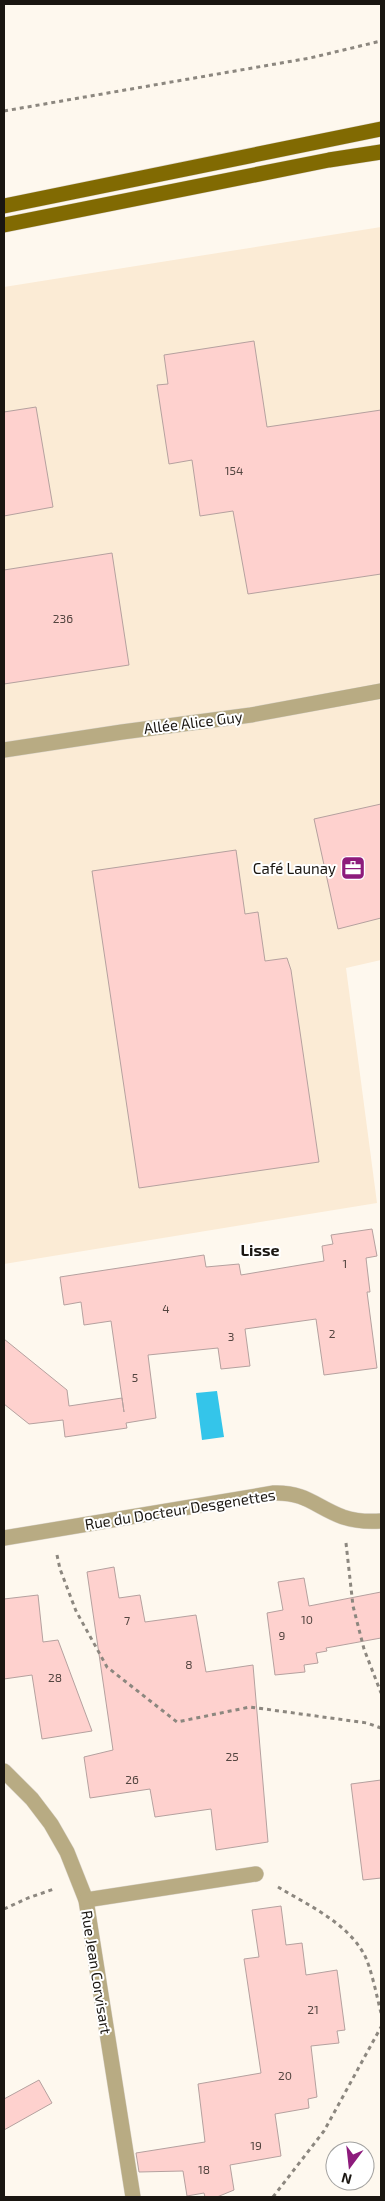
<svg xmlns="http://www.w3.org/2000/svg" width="385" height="2201" font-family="'Exo 2',sans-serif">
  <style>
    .built { fill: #fbebd5 }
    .water { fill: #34c5ea }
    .building { fill: #fed1ce; stroke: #b5a19f }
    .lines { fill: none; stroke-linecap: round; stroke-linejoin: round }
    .minor-casing { stroke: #dad4cb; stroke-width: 16 }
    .primary-casing { stroke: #dad4cb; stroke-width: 16 }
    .path { stroke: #8c877f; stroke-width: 3; stroke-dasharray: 4 4; stroke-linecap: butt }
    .minor { stroke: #b8ab83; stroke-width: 15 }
    .primary { stroke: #816a02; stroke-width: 15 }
    .labels { text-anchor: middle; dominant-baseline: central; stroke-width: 4; stroke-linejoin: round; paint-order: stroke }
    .number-label { font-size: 12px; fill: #534540 }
    .street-label { font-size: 15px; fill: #1a1611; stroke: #fff }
    .poi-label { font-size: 15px; fill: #1a1611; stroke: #fff; text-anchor: end }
    .neighbourhood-label { font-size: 16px; font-weight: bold; fill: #1a1611; stroke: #fff }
  </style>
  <rect width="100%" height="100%" fill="#fef8ee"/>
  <polygon class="built" points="381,227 381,960 346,968 377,1203 4,1264 4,287"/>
  <polygon class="water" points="217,1391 224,1437 202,1440 196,1393"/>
  <g class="building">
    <polygon points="254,341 267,427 381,410 381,574 248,594 233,511 200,516 192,460 169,464 157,385 168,384 164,355"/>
    <polygon points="36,407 53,507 4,516 4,412"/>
    <polygon points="112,553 129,665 4,684 4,570"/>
    <polygon points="381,804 381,918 338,929 314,819"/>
    <polygon points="236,850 245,914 258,912 265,961 287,958 291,970 319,1162 139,1188 92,871"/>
    <polygon points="372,1229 377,1256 366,1258 370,1292 367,1292 377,1368 324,1375 316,1319 245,1329 250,1366 221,1369 218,1348 148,1355 156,1418 126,1423 127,1428 65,1437 63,1420 29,1424 4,1404 4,1339 67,1390 69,1406 122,1398 124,1412 111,1321 84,1325 81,1302 64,1305 60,1277 204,1255 206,1267 239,1264 241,1275 324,1261 322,1246 333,1244 331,1235"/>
    <polygon points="114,1567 119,1598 140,1595 145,1622 196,1615 206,1672 253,1665 268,1842 216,1850 211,1809 155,1817 150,1789 90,1798 84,1757 113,1750 87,1572"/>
    <polygon points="304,1578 309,1606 381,1592 381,1638 326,1648 327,1651 316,1653 318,1663 304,1665 305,1672 275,1675 267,1613 283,1610 278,1582"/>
    <polygon points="38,1595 43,1642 58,1640 92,1731 42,1739 32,1675 4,1679 4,1599"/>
    <polygon points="381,1780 381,1878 363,1880 351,1784"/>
    <polygon points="281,1906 286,1945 302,1943 306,1975 337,1970 345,2030 337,2031 339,2043 311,2046 317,2097 308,2099 309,2108 275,2114 281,2156 230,2165 234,2190 217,2197 205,2197 204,2193 187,2196 183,2171 139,2172 136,2153 205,2142 198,2084 261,2073 244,1959 259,1957 252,1910"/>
    <polygon points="39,2080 52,2103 4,2130 4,2099"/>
  </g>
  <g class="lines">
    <defs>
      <g id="minor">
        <polyline points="4,750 122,732 251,715 381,691"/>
        <path d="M4,1538L274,1493C306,1492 316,1507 343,1517C355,1521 368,1522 381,1521"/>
        <polyline points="4,1771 32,1799 51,1824 67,1852 86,1900 133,2197"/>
        <polyline points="86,1900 256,1874"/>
      </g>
      <g id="primary">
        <polyline points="4,206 381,129"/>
        <polyline points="4,225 329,160 381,152"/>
      </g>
    </defs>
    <use href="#minor" class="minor-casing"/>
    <use href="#primary" class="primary-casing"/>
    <g class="path">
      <polyline points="4,111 310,58 381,41"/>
      <polyline points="346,1543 353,1606 364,1649 381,1693"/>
      <polyline points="57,1555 60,1569 76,1611 107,1667 177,1722 250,1707 367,1723 381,1728"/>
      <path d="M278,1887C308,1905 346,1922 364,1954C371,1967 377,1997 381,2013"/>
      <polyline points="4,1909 28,1898 54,1889"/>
      <polyline points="273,2197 324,2131 381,2027"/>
    </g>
    <use href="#minor" class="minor"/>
    <use href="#primary" class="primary"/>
  </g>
  <defs>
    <symbol id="office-square" viewBox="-11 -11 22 22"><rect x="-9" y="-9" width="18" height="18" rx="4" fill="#8d1b7c" stroke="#fff"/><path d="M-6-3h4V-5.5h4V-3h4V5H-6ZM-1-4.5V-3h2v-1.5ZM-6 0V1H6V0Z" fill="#fff"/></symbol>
  </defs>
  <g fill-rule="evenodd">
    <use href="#office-square" x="339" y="854" width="28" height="28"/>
  </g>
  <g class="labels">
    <g class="number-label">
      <text x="234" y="470">154</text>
      <text x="63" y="618">236</text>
      <text x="345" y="1263">1</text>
      <text x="166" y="1308">4</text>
      <text x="332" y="1333">2</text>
      <text x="231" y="1336">3</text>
      <text x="135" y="1377">5</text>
      <text x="307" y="1619">10</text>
      <text x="127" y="1620">7</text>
      <text x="282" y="1635">9</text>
      <text x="189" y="1664">8</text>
      <text x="55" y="1677">28</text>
      <text x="232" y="1756">25</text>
      <text x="132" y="1779">26</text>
      <text x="313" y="2009">21</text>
      <text x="285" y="2075">20</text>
      <text x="256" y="2145">19</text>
      <text x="204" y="2169">18</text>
    </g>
    <g class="street-label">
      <text transform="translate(193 722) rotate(-7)">Allée Alice Guy</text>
      <text transform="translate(180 1509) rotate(-9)">Rue du Docteur Desgenettes</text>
      <text transform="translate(97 1972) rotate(81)">Rue Jean Corvisart</text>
    </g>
    <g class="poi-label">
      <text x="336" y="868">Café Launay</text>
    </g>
    <g class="neighbourhood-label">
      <text x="260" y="1249">Lisse</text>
    </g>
  </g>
  <rect width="385" height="2201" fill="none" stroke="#1a1611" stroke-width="10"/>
  <g transform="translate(350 2166) rotate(195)"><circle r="24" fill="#ffffff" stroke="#a3a2a0"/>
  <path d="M0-4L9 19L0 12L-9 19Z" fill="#8d1b7c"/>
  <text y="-8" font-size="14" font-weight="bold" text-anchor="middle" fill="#1a1611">N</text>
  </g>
</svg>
